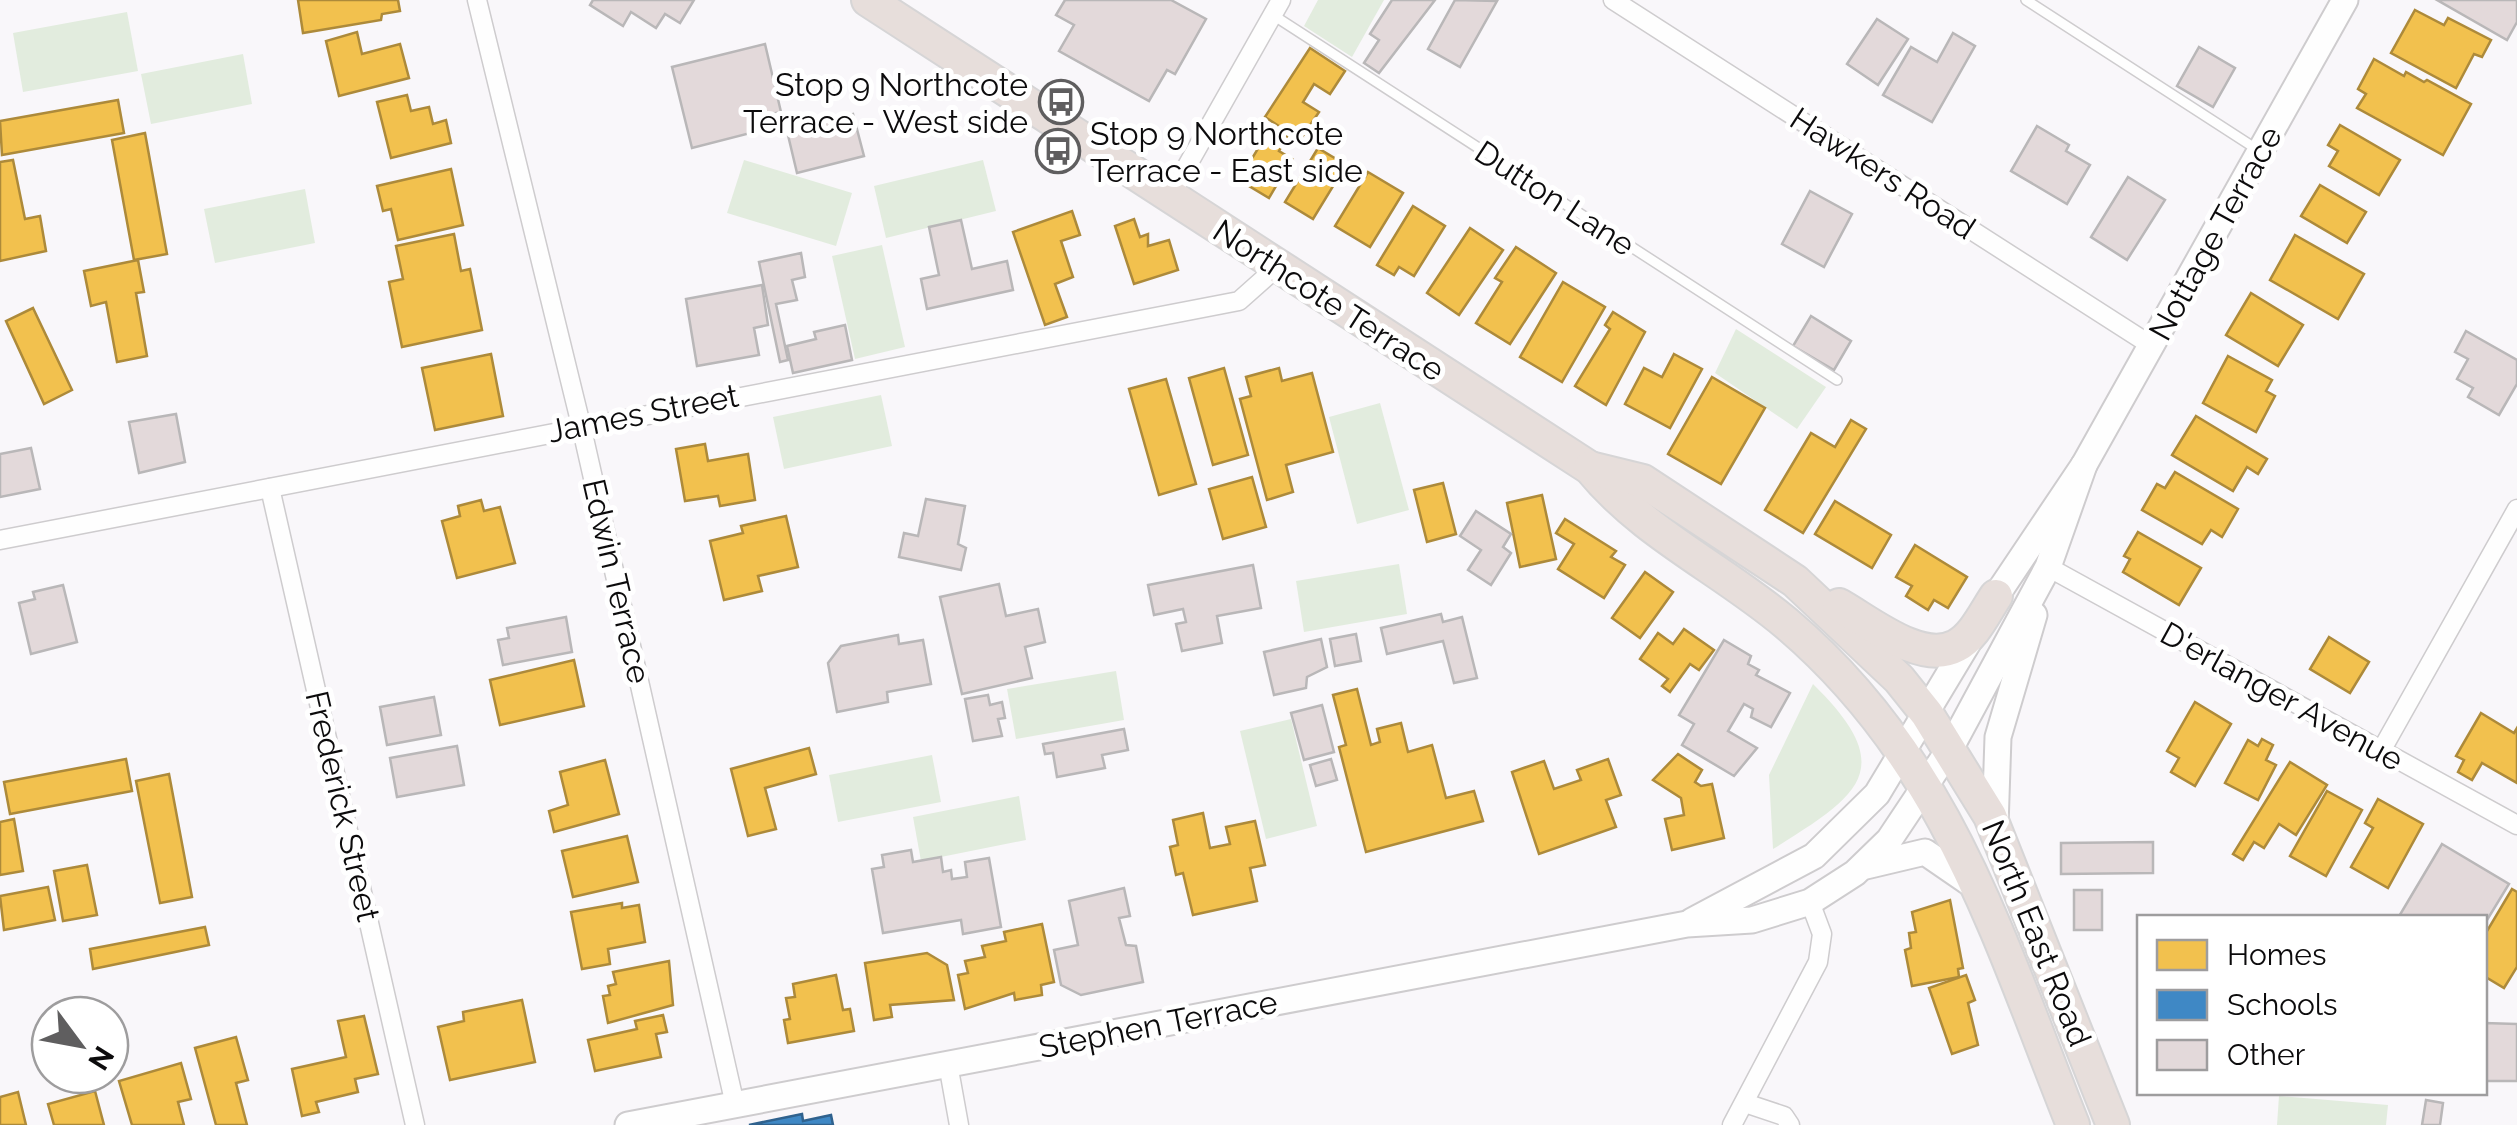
<svg xmlns="http://www.w3.org/2000/svg" width="2517" height="1125" font-family="Raleway,sans-serif">
  <style>
    .green { fill: #e2ecde }
    .homes { fill: #f2c14e; stroke: #ad8a3a; stroke-width: 2.5 }
    .schools { fill: #3f88c5; stroke: #30628e; stroke-width: 2.5 }
    .building { fill: #e3d9da; stroke: #b9b7b8; stroke-width: 2.5 }
    .lines { fill: none; stroke-linecap: round; stroke-linejoin: round }
    .lane-casing { stroke: #ceccce; stroke-width: 12 }
    .street-casing { stroke: #ceccce; stroke-width: 21 }
    .secondary-casing { stroke: #ceccce; stroke-width: 29 }
    .highway-casing { stroke: #d6d5d6; stroke-width: 36 }
    .lane { stroke: #fefefe; stroke-width: 9 }
    .street { stroke: #fefefe; stroke-width: 18 }
    .secondary { stroke: #fefefe; stroke-width: 25 }
    .highway { stroke: #e7dedb; stroke-width: 32 }
    .labels { text-anchor: middle; dominant-baseline: central; stroke-width: 10; stroke-linejoin: round; paint-order: stroke }
    .poi-label { font-size: 32px; fill: #0c0b0c; stroke: #fff; text-anchor: end }
    .street-label { font-size: 32px; fill: #0c0b0c; stroke: #fff }
  </style>
  <rect width="100%" height="100%" fill="#f9f7fa"/>
  <g class="green">
    <polygon points="1318,0 1384,0 1352,57 1304,26"/>
    <polygon points="127,12 138,71 23,92 13,33"/>
    <polygon points="243,54 252,104 151,124 141,74"/>
    <polygon points="744,160 852,193 836,246 727,213"/>
    <polygon points="983,160 996,211 886,238 874,186"/>
    <polygon points="305,189 315,243 215,263 204,209"/>
    <polygon points="882,245 905,347 855,359 832,256"/>
    <polygon points="1736,329 1826,387 1797,429 1715,373"/>
    <polygon points="881,395 892,446 784,469 773,417"/>
    <polygon points="1380,403 1409,510 1357,524 1329,417"/>
    <polygon points="1399,564 1407,614 1304,632 1296,581"/>
    <polygon points="1116,671 1124,720 1016,739 1007,689"/>
    <path d="M1813,684C1901,770 1858,796 1773,849L1769,775Z"/>
    <polygon points="1291,719 1317,826 1266,839 1240,731"/>
    <polygon points="932,755 941,802 838,822 829,775"/>
    <polygon points="1019,796 1026,840 921,861 913,817"/>
    <polygon points="2279,1096 2388,1105 2386,1125 2277,1125"/>
  </g>
  <g class="homes">
    <polygon points="298,0 398,0 400,11 382,14 381,20 303,33"/>
    <polygon points="2415,10 2444,25 2448,18 2491,40 2482,57 2474,54 2456,88 2391,53"/>
    <polygon points="357,32 362,54 400,44 409,78 339,96 326,41"/>
    <polygon points="1310,48 1345,71 1330,94 1314,84 1303,102 1319,112 1300,140 1265,117"/>
    <polygon points="2374,59 2404,76 2406,72 2424,82 2427,80 2471,104 2443,155 2357,108 2366,94 2358,89"/>
    <polygon points="407,95 411,111 429,107 433,124 446,120 451,143 391,158 377,102"/>
    <polygon points="118,100 124,133 2,155 0,121"/>
    <polygon points="2340,125 2400,160 2379,195 2329,166 2338,151 2328,145"/>
    <polygon points="1271,127 1287,137 1279,151 1292,159 1269,198 1239,180"/>
    <polygon points="145,133 167,254 134,260 112,140"/>
    <polygon points="1318,148 1346,165 1313,219 1285,202"/>
    <polygon points="13,160 25,219 40,216 46,251 0,261 0,162"/>
    <polygon points="451,169 463,225 398,240 391,209 383,211 377,186"/>
    <polygon points="1368,172 1403,193 1370,247 1335,226"/>
    <polygon points="2320,185 2366,212 2347,243 2301,216"/>
    <polygon points="1413,206 1445,226 1414,276 1399,267 1394,275 1377,265"/>
    <polygon points="1072,211 1080,235 1061,241 1073,277 1055,284 1067,317 1045,325 1013,232"/>
    <polygon points="1134,219 1140,237 1148,234 1148,246 1169,240 1178,270 1134,284 1115,226"/>
    <polygon points="1470,228 1503,250 1459,315 1427,293"/>
    <polygon points="454,234 461,271 470,269 482,330 402,347 389,282 403,279 396,246"/>
    <polygon points="2295,235 2364,274 2338,319 2270,280"/>
    <polygon points="1516,247 1556,273 1510,344 1476,323 1502,282 1495,278"/>
    <polygon points="138,260 144,292 136,293 147,356 117,362 106,302 91,306 84,271"/>
    <polygon points="1563,282 1605,307 1562,382 1520,357"/>
    <polygon points="2251,293 2303,325 2278,366 2226,335"/>
    <polygon points="33,308 72,390 44,404 6,321"/>
    <polygon points="1613,312 1645,332 1606,405 1575,386 1610,329 1605,325"/>
    <polygon points="491,354 503,416 435,430 422,368"/>
    <polygon points="1674,354 1702,369 1670,428 1625,404 1644,368 1662,377"/>
    <polygon points="2228,356 2272,380 2266,391 2275,396 2256,432 2203,403"/>
    <polygon points="1224,368 1248,455 1213,465 1189,378"/>
    <polygon points="1279,368 1282,381 1312,373 1333,452 1286,465 1293,492 1267,500 1240,399 1251,396 1246,377"/>
    <polygon points="1712,377 1765,408 1721,484 1668,454"/>
    <polygon points="1166,379 1196,484 1159,495 1129,389"/>
    <polygon points="2196,416 2267,459 2258,474 2247,467 2233,491 2172,455"/>
    <polygon points="1851,420 1866,429 1803,533 1765,510 1811,433 1835,447"/>
    <polygon points="705,444 708,461 748,454 755,500 720,506 718,496 685,501 676,449"/>
    <polygon points="2175,472 2238,509 2222,537 2211,530 2202,544 2142,510 2157,484 2165,488"/>
    <polygon points="1252,477 1266,527 1223,539 1209,489"/>
    <polygon points="1443,483 1456,534 1427,542 1414,490"/>
    <polygon points="1542,495 1556,559 1520,567 1507,503"/>
    <polygon points="481,500 484,511 500,507 515,563 457,578 442,521 460,516 458,506"/>
    <polygon points="1835,501 1891,535 1872,568 1815,534"/>
    <polygon points="786,516 798,567 758,576 762,591 724,600 710,541 743,533 741,526"/>
    <polygon points="1565,519 1616,551 1611,557 1625,565 1604,598 1558,569 1574,544 1556,533"/>
    <polygon points="2138,532 2201,568 2179,605 2123,572 2130,559 2124,556"/>
    <polygon points="1915,545 1967,577 1948,608 1934,600 1928,610 1906,596 1912,586 1896,577"/>
    <polygon points="1645,572 1673,592 1640,638 1612,618"/>
    <polygon points="1684,629 1714,650 1699,670 1690,664 1670,692 1662,686 1668,679 1640,659 1658,633 1673,644"/>
    <polygon points="2329,637 2369,662 2350,693 2310,669"/>
    <polygon points="574,660 584,706 500,725 490,680"/>
    <polygon points="1357,689 1371,745 1380,742 1377,729 1401,723 1408,752 1432,745 1446,798 1474,791 1483,821 1366,852 1339,747 1346,745 1333,695"/>
    <polygon points="2195,702 2231,724 2195,786 2171,772 2179,758 2167,751"/>
    <polygon points="2481,713 2514,733 2517,728 2517,783 2482,763 2472,780 2458,772 2464,760 2456,756"/>
    <polygon points="2262,739 2273,745 2266,760 2276,765 2258,800 2225,783 2248,740 2258,746"/>
    <polygon points="809,748 816,774 765,788 776,829 748,836 731,769"/>
    <polygon points="1678,754 1702,770 1695,782 1701,786 1712,784 1724,838 1672,850 1665,819 1684,815 1681,798 1653,780"/>
    <polygon points="126,759 132,791 10,814 4,782"/>
    <polygon points="1608,759 1621,795 1606,800 1616,827 1539,854 1512,772 1544,761 1554,789 1581,780 1577,770"/>
    <polygon points="605,760 619,814 554,832 549,811 568,805 560,772"/>
    <polygon points="2290,762 2327,785 2296,835 2279,824 2264,848 2254,842 2243,860 2233,854"/>
    <polygon points="169,774 192,897 160,903 136,781"/>
    <polygon points="2327,791 2362,810 2326,876 2290,856"/>
    <polygon points="2378,799 2423,824 2388,888 2351,867 2373,828 2365,823"/>
    <polygon points="1203,813 1210,848 1230,844 1226,827 1255,821 1265,865 1250,868 1257,901 1193,915 1183,873 1176,875 1170,847 1178,845 1173,820"/>
    <polygon points="14,819 23,871 0,875 0,822"/>
    <polygon points="627,836 638,882 573,897 562,851"/>
    <polygon points="87,865 97,915 63,921 54,871"/>
    <polygon points="48,887 55,920 4,930 0,896"/>
    <polygon points="2512,889 2517,892 2517,967 2504,988 2484,976 2484,936"/>
    <polygon points="1950,900 1963,968 1958,969 1959,977 1912,986 1905,950 1911,948 1909,933 1916,932 1912,912"/>
    <polygon points="622,903 622,908 639,905 645,942 608,949 610,964 582,969 571,912"/>
    <polygon points="1042,924 1054,982 1041,985 1042,995 1015,1000 1014,993 965,1009 958,975 968,973 965,961 985,957 982,946 1006,941 1004,932"/>
    <polygon points="205,927 209,945 93,969 90,949"/>
    <polygon points="927,953 947,965 954,1000 890,1005 892,1017 874,1020 865,963"/>
    <polygon points="669,961 673,1005 608,1023 603,996 610,995 608,986 616,984 613,972"/>
    <polygon points="836,975 843,1010 850,1009 854,1031 788,1043 784,1020 790,1019 786,998 795,997 793,984"/>
    <polygon points="1966,975 1975,1000 1968,1003 1978,1045 1952,1054 1929,988"/>
    <polygon points="522,1000 535,1062 450,1080 438,1027 464,1021 463,1012"/>
    <polygon points="663,1015 667,1032 656,1034 661,1057 595,1071 588,1040 637,1029 635,1021"/>
    <polygon points="364,1016 378,1074 355,1079 358,1092 316,1102 319,1112 302,1116 292,1069 346,1057 338,1021"/>
    <polygon points="236,1037 248,1080 236,1083 247,1125 216,1125 195,1048"/>
    <polygon points="181,1063 191,1099 178,1102 184,1125 132,1125 119,1081"/>
    <polygon points="95,1091 104,1125 54,1125 48,1104"/>
    <polygon points="18,1092 26,1125 0,1125 0,1097"/>
  </g>
  <polygon class="schools" points="802,1114 803,1121 831,1115 833,1125 749,1125"/>
  <g class="building">
    <polygon points="593,0 694,0 680,23 665,14 656,28 631,12 623,26 590,5"/>
    <polygon points="1065,0 1171,0 1206,19 1175,74 1167,70 1149,101 1059,51 1074,25 1056,15"/>
    <polygon points="1392,0 1435,0 1379,73 1364,63 1379,40 1370,34"/>
    <polygon points="1455,0 1497,1 1460,67 1428,49"/>
    <polygon points="2437,0 2517,0 2517,22 2507,40"/>
    <polygon points="1877,19 1908,39 1878,85 1847,64"/>
    <polygon points="1953,33 1975,46 1932,122 1883,95 1911,47 1937,62"/>
    <polygon points="765,44 781,112 767,115 770,128 692,148 672,67"/>
    <polygon points="2199,47 2235,68 2213,107 2177,86"/>
    <polygon points="853,114 864,156 797,173 787,131"/>
    <polygon points="2037,126 2069,145 2066,151 2090,165 2067,204 2011,171"/>
    <polygon points="2128,177 2165,200 2127,260 2091,237"/>
    <polygon points="1810,191 1852,214 1824,267 1782,244"/>
    <polygon points="961,220 972,269 1007,261 1013,290 927,309 921,279 939,275 929,227"/>
    <polygon points="801,253 805,277 792,280 797,300 776,304 788,360 780,362 759,262"/>
    <polygon points="762,285 768,325 754,328 759,355 697,366 686,299"/>
    <polygon points="1811,316 1851,341 1834,370 1793,346"/>
    <polygon points="845,325 852,360 793,373 787,346 816,339 814,332"/>
    <polygon points="2466,331 2517,360 2517,384 2499,415 2468,397 2473,388 2457,379 2468,359 2455,352"/>
    <polygon points="176,414 185,462 139,473 129,422"/>
    <polygon points="31,448 40,489 0,497 0,454"/>
    <polygon points="926,499 965,506 958,544 966,548 961,570 899,557 904,533 918,536"/>
    <polygon points="1476,511 1511,534 1503,547 1511,553 1491,585 1468,570 1481,550 1460,536"/>
    <polygon points="1253,565 1261,608 1217,616 1222,643 1182,651 1176,624 1186,622 1183,609 1154,615 1148,585"/>
    <polygon points="999,584 1006,616 1038,609 1045,642 1025,647 1032,678 962,694 940,597"/>
    <polygon points="63,585 77,642 31,654 19,603 35,599 33,592"/>
    <polygon points="1441,614 1443,622 1462,617 1477,678 1454,683 1443,641 1387,654 1381,628"/>
    <polygon points="566,617 572,652 503,665 498,640 509,638 507,628"/>
    <polygon points="1356,634 1361,661 1335,666 1330,639"/>
    <polygon points="898,635 899,644 923,640 931,684 887,692 888,702 837,712 828,663 841,646"/>
    <polygon points="1321,639 1327,667 1307,677 1306,688 1274,695 1264,652"/>
    <polygon points="1724,640 1751,656 1748,664 1759,670 1756,675 1790,693 1771,727 1751,717 1753,709 1744,704 1728,731 1757,748 1734,776 1682,745 1694,724 1679,715"/>
    <polygon points="988,695 990,705 1002,702 1005,718 998,719 1002,736 973,741 965,699"/>
    <polygon points="434,697 441,735 387,745 380,707"/>
    <polygon points="1322,705 1334,752 1304,760 1291,713"/>
    <polygon points="1124,729 1128,750 1102,755 1105,768 1057,777 1053,753 1045,754 1043,744"/>
    <polygon points="457,746 464,785 397,797 390,758"/>
    <polygon points="1331,759 1337,780 1316,786 1310,765"/>
    <polygon points="2153,842 2153,873 2061,874 2061,843"/>
    <polygon points="2442,844 2509,884 2484,925 2484,918 2398,918"/>
    <polygon points="911,850 913,862 941,857 943,872 951,870 952,879 967,877 965,862 989,858 1001,927 963,934 961,920 883,933 872,869 884,867 882,855"/>
    <polygon points="1124,888 1130,916 1119,918 1126,945 1136,946 1143,982 1081,995 1061,985 1054,950 1078,945 1069,901"/>
    <rect x="2074" y="890" width="28" height="40"/>
    <polygon points="2484,1023 2517,1024 2517,1081 2484,1081"/>
    <polygon points="2426,1100 2443,1103 2440,1125 2422,1125"/>
  </g>
  <g class="lines">
    <defs>
      <g id="lane">
        <polyline points="2026,0 2258,150"/>
        <polyline points="1273,15 1837,380"/>
      </g>
      <g id="street">
        <polyline points="477,0 581,425 735,1105"/>
        <polyline points="1613,0 2152,346"/>
        <polyline points="1170,196 1281,0"/>
        <polyline points="270,488 415,1125"/>
        <polyline points="0,540 1239,301 1276,268"/>
        <polyline points="2048,567 2517,825"/>
        <polyline points="2381,751 2517,509"/>
        <polyline points="948,1064 959,1125"/>
        <polyline points="1745,1103 1784,1116 1790,1125"/>
        <polyline points="1732,1125 1818,962 1822,934 1810,902"/>
      </g>
      <g id="secondary">
        <polyline points="1995,827 1998,737 2034,615"/>
        <polyline points="1866,866 1925,852 1973,885"/>
        <polyline points="1692,921 1814,856 1877,794 1996,596 2084,465 2345,0"/>
        <polyline points="628,1125 1687,924 1752,920 1810,902 1855,873 1889,840 1951,747 2048,567 2084,465"/>
      </g>
      <g id="highway">
        <path d="M868,0L1590,468C1643,533 1722,569 1786,623C1947,759 1998,937 2073,1125"/>
        <polyline points="1590,468 1643,481 1795,581 1899,679 1927,714 1990,816 2113,1125"/>
        <path d="M1839,605C1868,621 1921,665 1956,646C1974,637 1985,612 1996,596"/>
      </g>
    </defs>
    <use href="#lane" class="lane-casing"/>
    <use href="#street" class="street-casing"/>
    <use href="#secondary" class="secondary-casing"/>
    <use href="#highway" class="highway-casing"/>
    <use href="#lane" class="lane"/>
    <use href="#street" class="street"/>
    <use href="#secondary" class="secondary"/>
    <use href="#highway" class="highway"/>
  </g>
  <defs>
    <symbol id="bus-ring" viewBox="-11 -11 22 22"><circle r="9.5" fill="#fff" stroke="#5f5e5f" stroke-width="1.5"/><path d="M-5-6H5V4H4V6H2V4H-2V6H-4V4H-5ZM-3.5-4V0h7V-4ZM-3.5 1.2v1.5H-2V1.2ZM2 1.2v1.5H3.5V1.2Z" fill="#5f5e5f"/></symbol>
  </defs>
  <g fill-rule="evenodd">
    <use href="#bus-ring" x="1036" y="77" width="50" height="50"/>
    <use href="#bus-ring" x="1033" y="126" width="50" height="50"/>
  </g>
  <g class="labels">
    <g class="poi-label">
      <text x="1028" y="84">Stop 9 Northcote<tspan x="1028" dy="37">Terrace - West side</tspan></text>
      <text x="1090" y="133" text-anchor="start">Stop 9 Northcote<tspan x="1090" dy="37">Terrace - East side</tspan></text>
    </g>
    <g class="street-label">
      <text transform="translate(1883 173) rotate(33)">Hawkers Road</text>
      <text transform="translate(1555 198) rotate(33)">Dutton Lane</text>
      <text transform="translate(2215 233) rotate(-61)">Nottage Terrace</text>
      <text transform="translate(1329 300) rotate(33)">Northcote Terrace</text>
      <text transform="translate(643 413) rotate(-11)">James Street</text>
      <text transform="translate(617 581) rotate(77)">Edwin Terrace</text>
      <text transform="translate(2282 696) rotate(29)">D'erlanger Avenue</text>
      <text transform="translate(343 806) rotate(77)">Frederick Street</text>
      <text transform="translate(2037 933) rotate(68)">North East Road</text>
      <text transform="translate(1158 1024) rotate(-11)">Stephen Terrace</text>
    </g>
  </g>
  <rect x="2137" y="915" width="350" height="180" fill="#ffffff" stroke="#9e9d9e" stroke-width="2.5"/>
  <rect x="2157" y="940" width="50" height="30" fill="#f2c14e" stroke="#9e9d9e" stroke-width="2.5"/>
  <text x="2227" y="965" font-size="30" fill="#0c0b0c">Homes</text>
  <rect x="2157" y="990" width="50" height="30" fill="#3f88c5" stroke="#9e9d9e" stroke-width="2.5"/>
  <text x="2227" y="1015" font-size="30" fill="#0c0b0c">Schools</text>
  <rect x="2157" y="1040" width="50" height="30" fill="#e3d9da" stroke="#9e9d9e" stroke-width="2.5"/>
  <text x="2227" y="1065" font-size="30" fill="#0c0b0c">Other</text>
  <g transform="translate(80 1045) rotate(122)"><circle r="48" fill="#ffffff" stroke="#9e9d9e" stroke-width="2.5"/>
  <path d="M0-8L18 38L0 25L-18 38Z" fill="#5f5e5f"/>
  <text y="-15" font-size="28" font-weight="bold" text-anchor="middle" fill="#0c0b0c">N</text>
  </g>
</svg>
